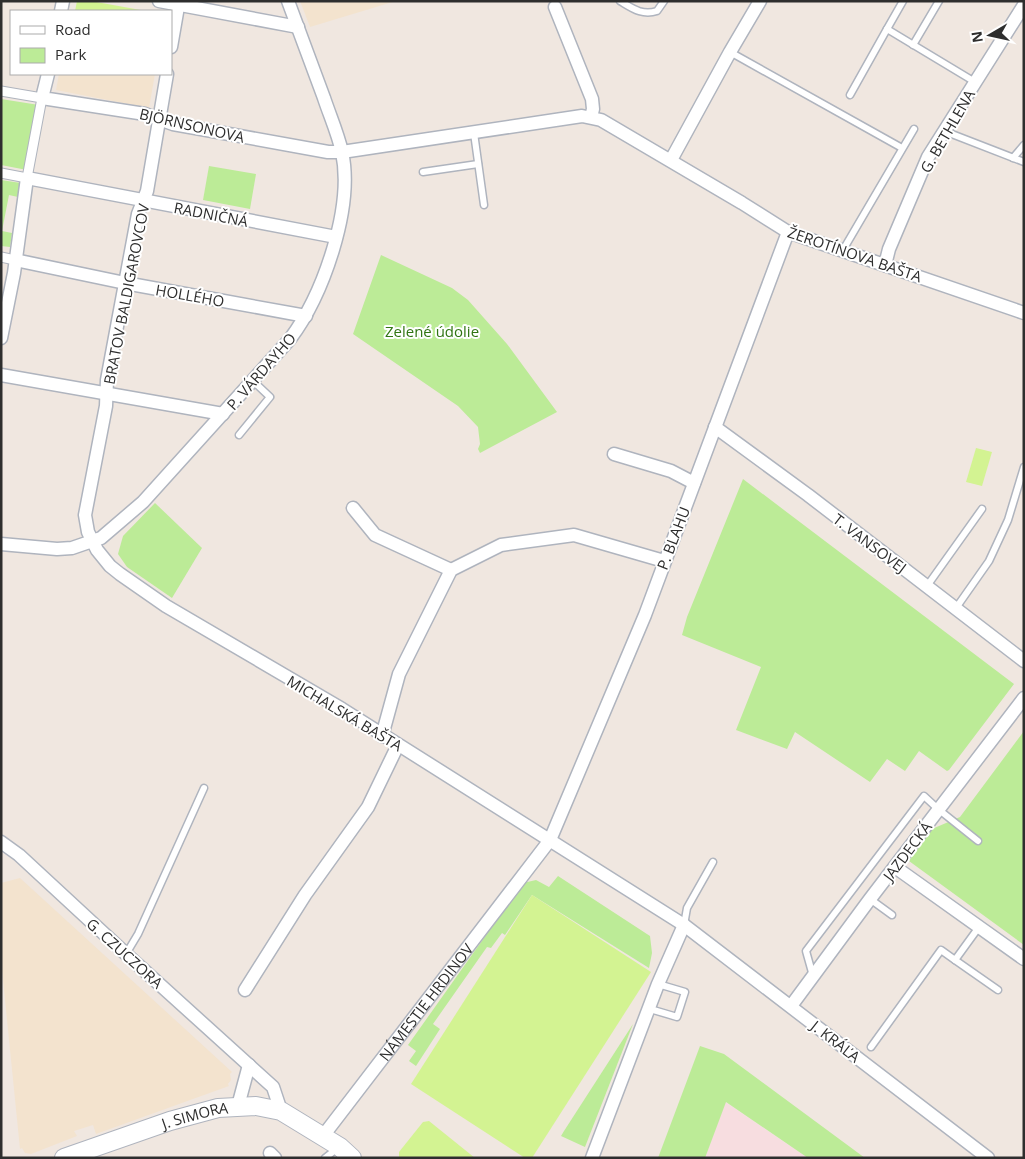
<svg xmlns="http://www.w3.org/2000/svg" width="1025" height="1159" font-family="'Open Sans',sans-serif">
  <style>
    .education { fill: #f3e3ce }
    .medical { fill: #f7dde0 }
    .green { fill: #bceb97 }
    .pitch { fill: #d3f392 }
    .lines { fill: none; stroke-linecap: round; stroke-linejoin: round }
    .service-casing { stroke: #afb4be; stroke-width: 9 }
    .pedestrian-casing { stroke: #afb4be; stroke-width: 11 }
    .minor-casing { stroke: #afb4be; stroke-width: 15 }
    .secondary-casing { stroke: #afb4be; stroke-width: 20 }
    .service { stroke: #fff; stroke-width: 6 }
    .pedestrian { stroke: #fff; stroke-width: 9 }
    .minor { stroke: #fff; stroke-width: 12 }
    .secondary { stroke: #fff; stroke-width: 18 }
    .labels { text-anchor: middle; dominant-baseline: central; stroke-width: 4; stroke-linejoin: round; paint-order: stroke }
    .street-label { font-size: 15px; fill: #2e2e2e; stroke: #fff }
    .park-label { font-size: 15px; fill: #317513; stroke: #fff }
  </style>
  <rect width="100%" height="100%" fill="#f0e7e0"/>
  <g class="education">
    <polygon points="300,1 396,1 310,27"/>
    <polygon points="59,74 155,74 149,108 56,90"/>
    <polygon points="20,878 232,1072 230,1074 231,1080 228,1084 229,1086 96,1134 93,1125 74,1131 77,1136 31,1154 25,1153 22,1148 20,1149 1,960 1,883"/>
  </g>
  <polygon class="medical" points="725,1102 808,1158 705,1158"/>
  <g class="green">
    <polygon points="1,99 39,105 27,170 1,165"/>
    <polygon points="209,166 256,174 250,209 203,200"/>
    <polygon points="1,180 21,183 18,197 9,195 2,231 12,233 10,247 1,246"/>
    <polygon points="381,255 452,288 468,300 507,344 557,412 480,453 478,449 480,444 478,427 458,406 353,334"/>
    <polygon points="743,479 1014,684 949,770 947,771 919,751 905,771 887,759 870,782 795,732 787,749 736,730 761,667 682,635 687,617"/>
    <polygon points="155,503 202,548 172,598 127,567 118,554 123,536"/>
    <polygon points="1024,731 1024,945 909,861 932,829 960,817"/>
    <polygon points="558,876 650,936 652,953 649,968 532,895 505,935 502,933 491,948 487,947 433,1024 440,1029 416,1066 409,1061 416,1051 408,1045 523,883 536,880 549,887"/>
    <polygon points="633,1024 585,1147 561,1136 564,1131"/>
    <polygon points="700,1046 724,1054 865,1158 808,1158 726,1102 705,1158 658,1158"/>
  </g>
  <g class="pitch">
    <polygon points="77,1 91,1 146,11 75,11"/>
    <polygon points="976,448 992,452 982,486 966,482"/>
    <polygon points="532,895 651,972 532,1158 525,1158 411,1084"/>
    <polygon points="429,1121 475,1158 399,1158 399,1152 423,1122"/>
  </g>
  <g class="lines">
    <defs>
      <g id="service">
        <path d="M620,1C632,8 642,16 657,11L664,1"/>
        <polyline points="887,29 903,1"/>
        <polyline points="913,45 939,1"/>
        <polyline points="730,52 902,148"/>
        <polyline points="850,95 887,29 975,82"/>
        <polyline points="944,131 1024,162"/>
        <polyline points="474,133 484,205"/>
        <polyline points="1013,158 1024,145"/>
        <polyline points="423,172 478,164"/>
        <polyline points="843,250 914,129"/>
        <polyline points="239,435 270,397 253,381"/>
        <polyline points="927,586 982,509"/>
        <polyline points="956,608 989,561 1008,520 1024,467"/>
        <polyline points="870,899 892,915"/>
        <polyline points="684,925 687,908 713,862"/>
        <polyline points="126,954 138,934 204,788"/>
        <polyline points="955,960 998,990"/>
        <polyline points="813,976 806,951 924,796 938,809 978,841"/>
        <polyline points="650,1009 677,1017 685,992 658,984"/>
        <polyline points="871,1047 941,950 955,960 979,927"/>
        <polyline points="325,1158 339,1147"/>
      </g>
      <g id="pedestrian">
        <polyline points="1,91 42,98 27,178 1,173"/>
        <polyline points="1,257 15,260"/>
      </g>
      <g id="minor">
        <polyline points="159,1 298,27"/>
        <polyline points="555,7 592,99 593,109 591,117"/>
        <polyline points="61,11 63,1"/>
        <polyline points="171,47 179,1"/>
        <polyline points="48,74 42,98 145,114 173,124 328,152 342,152 582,116 601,120 742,203 788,232 1024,313"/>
        <polyline points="167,74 147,191 138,214 107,380 106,406 85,515 88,532 97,550 110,566 120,574 166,606 342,709 684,925 988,1158"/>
        <polyline points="671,160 730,52 760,1"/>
        <polyline points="15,260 125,283 306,316"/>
        <polyline points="885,265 889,249 928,157 1024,5"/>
        <polyline points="1,338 14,273 27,178 336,237"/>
        <polyline points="1,375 223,414"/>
        <polyline points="715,427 808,495 1024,661"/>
        <polyline points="614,454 671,471 694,483"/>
        <polyline points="353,508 375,535 451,570"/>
        <path d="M1,544L57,549L72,548L101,538L143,502L290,339C323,295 354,208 342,152C338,134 330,116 324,98C312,66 300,33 288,1"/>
        <polyline points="382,736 399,674 451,570 501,545 574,535 664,561"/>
        <polyline points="1,842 19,855 126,954 273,1087 281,1111"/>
        <polyline points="895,867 1024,959"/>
        <polyline points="245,990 305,895 368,807 398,745"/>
        <polyline points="791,1006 870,899 1024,698"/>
        <polyline points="238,1106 249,1065"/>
        <path id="s1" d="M323,1136L550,840L645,615L788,232"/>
        <polyline points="270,1153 275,1158"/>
        <polyline points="592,1158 658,984 684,925"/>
      </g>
      <g id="secondary">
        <path id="s2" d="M64,1158L170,1121L218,1108L256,1106L281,1111L340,1147L352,1158"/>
      </g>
    </defs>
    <use href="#service" class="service-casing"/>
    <use href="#pedestrian" class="pedestrian-casing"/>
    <use href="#minor" class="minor-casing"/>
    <use href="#secondary" class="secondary-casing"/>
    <use href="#service" class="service"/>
    <use href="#pedestrian" class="pedestrian"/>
    <use href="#minor" class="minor"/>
    <use href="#secondary" class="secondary"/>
  </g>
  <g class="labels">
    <g class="street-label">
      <text transform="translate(192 125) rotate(13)">BJÖRNSONOVA</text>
      <text transform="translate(947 131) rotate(-60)">G. BETHLENA</text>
      <text transform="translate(211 214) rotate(11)">RADNIČNÁ</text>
      <text transform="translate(855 254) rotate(19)">ŽEROTÍNOVA BAŠTA</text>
      <text transform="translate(126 294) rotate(-79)">BRATOV BALDIGAROVCOV</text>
      <text transform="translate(190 295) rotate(10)">HOLLÉHO</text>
      <text transform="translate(261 371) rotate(-49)">P. VÁRDAYHO</text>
      <text transform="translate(673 538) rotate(-69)">P. BLAHU</text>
      <text transform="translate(870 543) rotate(37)">T. VANSOVEJ</text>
      <text transform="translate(345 713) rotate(31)">MICHALSKÁ BAŠTA</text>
      <text transform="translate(907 851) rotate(-53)">JAZDECKÁ</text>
      <text transform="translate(125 953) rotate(42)">G. CZUCZORA</text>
      <text stroke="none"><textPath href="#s1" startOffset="169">NÁMESTIE HRDINOV</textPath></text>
      <text transform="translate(836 1041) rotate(38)">J. KRÁĽA</text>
      <text stroke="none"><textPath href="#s2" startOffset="138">J. SIMORA</textPath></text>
    </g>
    <g class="park-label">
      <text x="432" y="331">Zelené údolie</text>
    </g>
  </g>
  <rect width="1025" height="1159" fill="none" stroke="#2e2e2e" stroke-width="5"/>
  <rect x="10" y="10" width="162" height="65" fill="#ffffff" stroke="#ababab"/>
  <rect x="20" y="26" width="25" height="8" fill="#ffffff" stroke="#ababab"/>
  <text x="55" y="35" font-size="15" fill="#2e2e2e">Road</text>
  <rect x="20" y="48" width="25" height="15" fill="#bceb97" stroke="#ababab"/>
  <text x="55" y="60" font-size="15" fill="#2e2e2e">Park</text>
  <g transform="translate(990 35) rotate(261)" stroke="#ffffff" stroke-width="4" paint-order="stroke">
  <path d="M0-4L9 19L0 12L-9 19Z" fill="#2e2e2e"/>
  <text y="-8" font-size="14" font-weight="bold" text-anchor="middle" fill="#2e2e2e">N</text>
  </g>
</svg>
